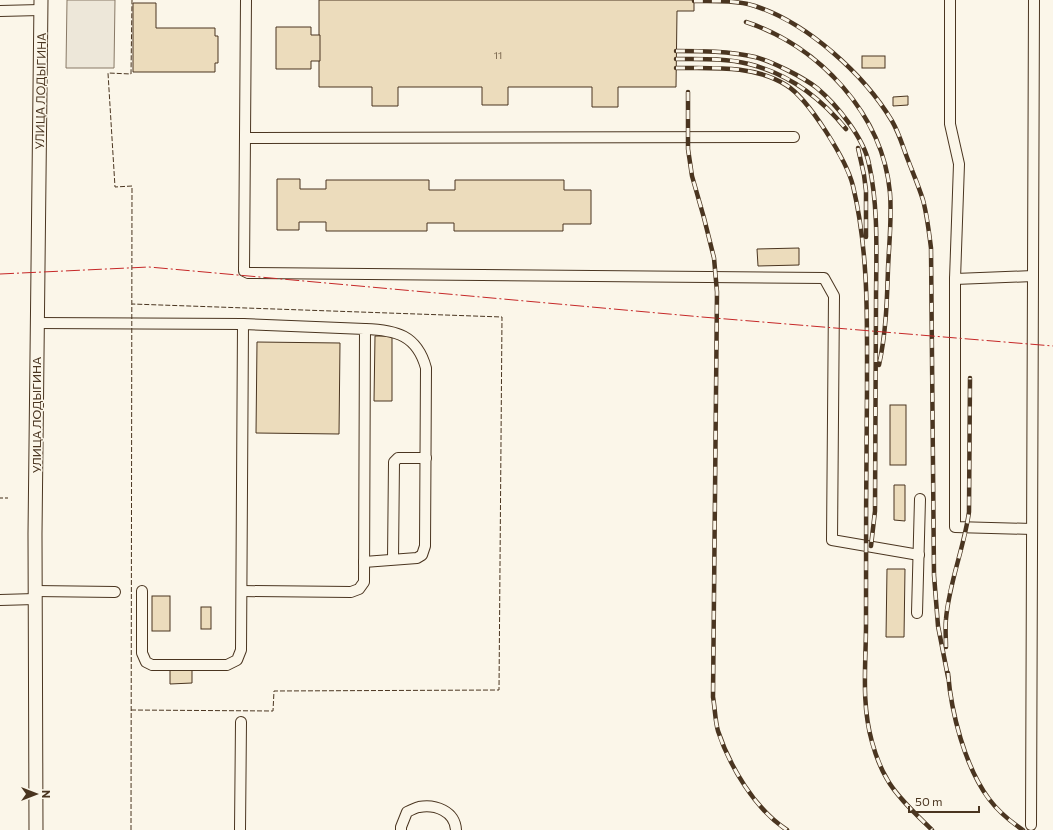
<svg xmlns="http://www.w3.org/2000/svg" width="1053" height="830" font-family="Commissioner,sans-serif">
  <style>
    .parking { fill: #ede7d9; stroke: #887966 }
    .building { fill: #ecdcbc; stroke: #4a3520 }
    .lines { fill: none; stroke-linecap: round; stroke-linejoin: round }
    .minor-casing { stroke: #4a3520; stroke-width: 12 }
    .major-casing { stroke: #4a3520; stroke-width: 15 }
    .path { stroke: #7f6f5c; stroke-width: 1.5; stroke-dasharray: 3 2; stroke-linecap: butt }
    .minor { stroke: #fbf6e9; stroke-width: 10 }
    .major { stroke: #fbf6e9; stroke-width: 13 }
    .rail-casing { stroke: #4a3520; stroke-width: 4.5 }
    .rail { stroke: #fbf6e9; stroke-width: 3; stroke-dasharray: 9; stroke-linecap: butt }
    .fence { stroke: #4a3520; stroke-width: 1; stroke-dasharray: 5 2; stroke-linecap: butt }
    .power { stroke: #c62828; stroke-width: 1; stroke-dasharray: 14 3 2 3; stroke-linecap: butt }
    .labels { text-anchor: middle; dominant-baseline: central; stroke-width: 3; stroke-linejoin: round; paint-order: stroke }
    .number-label { font-size: 10px; fill: #725f47 }
    .street-label { font-size: 12px; fill: #4a3520; stroke: #fbf6e9 }
  </style>
  <rect width="100%" height="100%" fill="#fbf6e9"/>
  <polygon class="parking" points="67,0 115,0 114,68 66,68"/>
  <g class="building">
    <polygon points="319,0 694,0 694,11 677,11 676,87 618,87 618,107 592,107 592,87 508,87 508,105 482,105 482,87 398,87 398,106 372,106 372,87 319,87"/>
    <polygon points="133,3 156,3 156,28 215,28 215,36 218,36 218,63 215,63 215,72 133,72"/>
    <polygon points="276,27 311,27 311,35 320,35 320,61 311,61 311,69 276,69"/>
    <rect x="862" y="56" width="23" height="12"/>
    <polygon points="908,96 908,105 893,106 893,97"/>
    <polygon points="277,179 300,179 300,189 326,189 326,180 429,180 429,190 455,190 455,180 564,180 564,190 591,190 591,224 563,224 563,231 454,231 454,223 427,223 427,231 326,231 326,222 299,222 299,230 277,230"/>
    <polygon points="799,248 799,265 758,266 757,249"/>
    <polygon points="375,336 392,336 392,401 374,401"/>
    <polygon points="257,342 340,343 339,434 256,433"/>
    <rect x="890" y="405" width="16" height="60"/>
    <polygon points="894,485 905,485 905,521 894,520"/>
    <polygon points="887,569 905,569 904,637 886,637"/>
    <rect x="152" y="596" width="18" height="35"/>
    <rect x="201" y="607" width="10" height="22"/>
    <polygon points="170,669 192,669 192,683 170,684"/>
  </g>
  <g class="lines">
    <defs>
      <g id="minor">
        <polyline points="246,0 244,271 248,273 824,278 834,296 832,540 919,555"/>
        <polyline points="950,0 950,124 959,164 955,279 955,527 1032,529"/>
        <polyline points="0,11 40,10"/>
        <polyline points="246,138 794,137"/>
        <polyline points="955,279 1033,276"/>
        <polyline points="37,323 243,324 365,329 364,582 359,589 351,592 242,591"/>
        <polyline points="393,559 394,462 398,458 426,458"/>
        <path d="M364,562L417,558L422,555L425,546L426,368C417,335 396,330 365,329"/>
        <polyline points="35,591 115,592"/>
        <polyline points="142,591 142,653 146,662 152,665 227,665 237,660 241,650 243,324"/>
        <polyline points="0,600 35,599"/>
        <polyline points="917,613 920,499"/>
        <polyline points="1031,825 1034,0"/>
        <polyline points="240,830 241,722"/>
        <path d="M401,830V827L407,812C411,810 415,808 419,807C435,804 455,811 456,830"/>
      </g>
      <polyline id="major" points="36,830 35,534 41,0"/>
    </defs>
    <use href="#minor" class="minor-casing"/>
    <use href="#major" class="major-casing"/>
    <polyline class="path" points="0,498 9,498"/>
    <use href="#minor" class="minor"/>
    <use href="#major" class="major"/>
    <defs>
      <g id="rail">
        <path d="M694,1C714,1 736,0 755,6C807,23 864,74 892,121C899,133 903,147 908,160C913,173 919,187 923,200C927,215 929,232 931,248L934,575L938,626L948,677"/>
        <path d="M746,22C819,46 883,114 890,193C892,218 889,244 888,269C887,301 886,333 879,365"/>
        <path d="M676,51C702,51 729,51 755,57C771,61 803,77 817,88C837,105 864,138 869,164C879,209 876,257 876,303C876,372 875,442 875,511L871,546"/>
        <path d="M676,59C700,59 726,58 749,64C789,74 821,98 846,129"/>
        <path d="M676,68C714,68 754,65 786,85C809,99 847,161 853,186C869,253 867,321 867,389C866,468 866,546 866,625C866,664 861,703 872,742C875,753 881,769 887,779C896,796 918,816 932,830"/>
        <path d="M688,92V149L692,176L704,218L714,258L717,292L713,697C715,708 715,720 718,731C730,767 755,809 787,830"/>
        <polyline points="858,148 864,175 866,191 866,237"/>
        <path d="M946,647C946,638 945,628 946,619C949,583 964,548 969,512L970,378"/>
        <path d="M948,673C951,712 965,767 989,799C998,811 1011,822 1023,830"/>
      </g>
    </defs>
    <use href="#rail" class="rail-casing"/>
    <use href="#rail" class="rail"/>
    <g class="fence">
      <polyline points="131,710 273,711 274,691 499,690 502,317 132,304"/>
      <polyline points="131,830 132,186 115,187 108,73 131,74 132,0"/>
    </g>
    <polyline class="power" points="0,274 149,267 702,317 1053,346"/>
  </g>
  <g class="labels">
    <g class="number-label">
      <text x="498" y="55">11</text>
    </g>
    <g class="street-label">
      <text transform="translate(40 91) rotate(-89)">УЛИЦА ЛОДЫГИНА</text>
      <text transform="translate(36 415) rotate(-90)">УЛИЦА ЛОДЫГИНА</text>
    </g>
  </g>
  <g transform="translate(36 794) rotate(90)" stroke="#fbf6e9" stroke-width="3" paint-order="stroke">
  <path d="M0-3L7 15L0 10L-7 15Z" fill="#4a3520"/>
  <text y="-6" font-size="11" font-weight="bold" text-anchor="middle" fill="#4a3520">N</text>
  </g>
  <path d="M909 806v6h70v-6" fill="none" stroke="#4a3520" stroke-width="2"/>
  <text x="915" y="806" font-size="12" fill="#4a3520" stroke="#fbf6e9" stroke-width="3" paint-order="stroke">50 m</text>
</svg>
